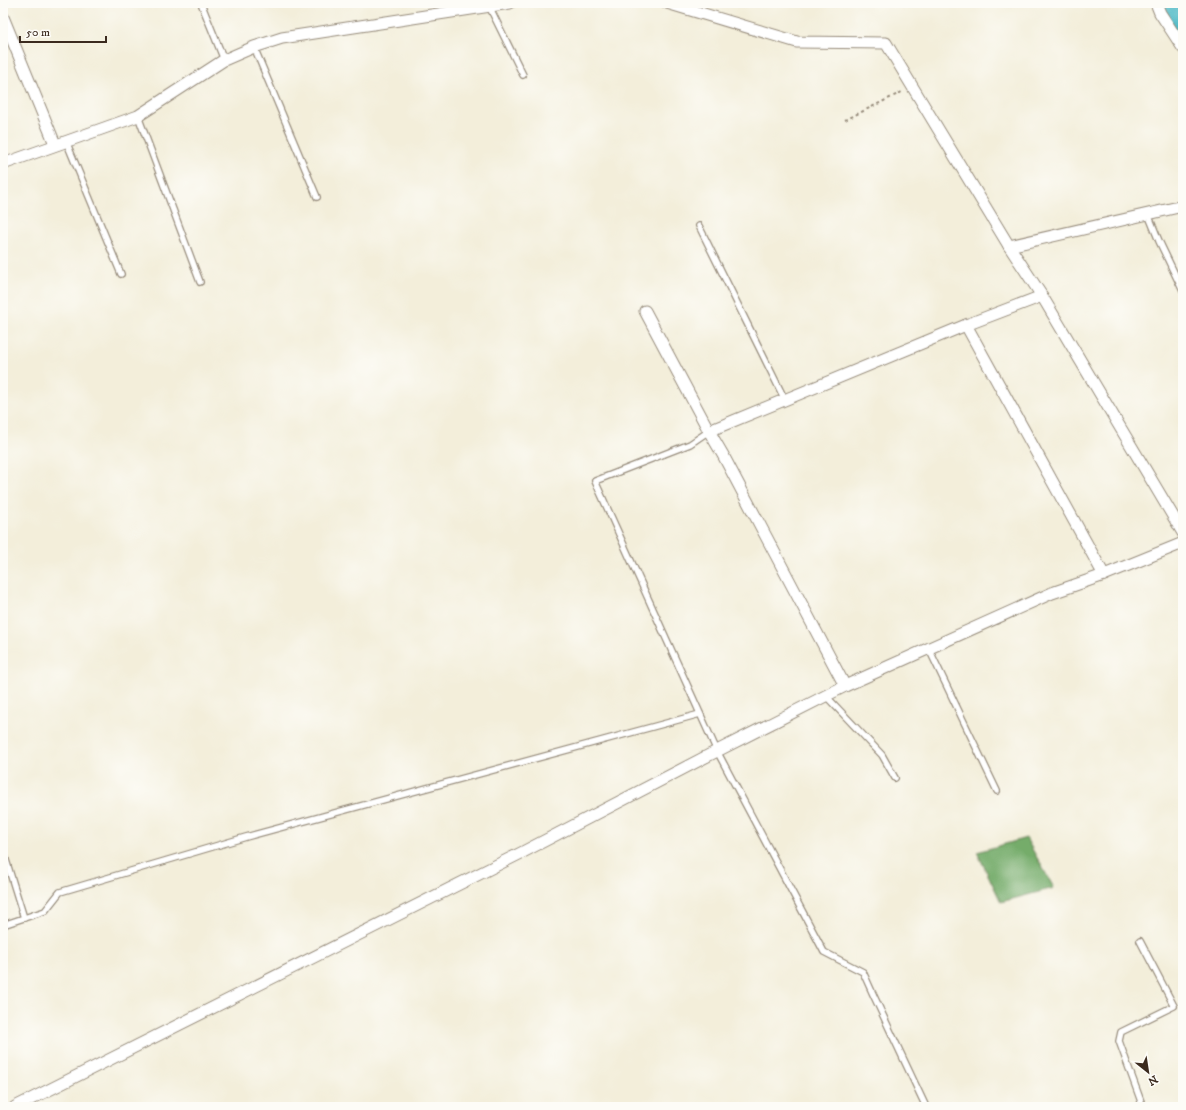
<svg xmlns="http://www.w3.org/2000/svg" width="1186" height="1110" font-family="'IM FELL DW Pica',serif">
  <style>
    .forest { fill: #74ac6a; stroke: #586b44 }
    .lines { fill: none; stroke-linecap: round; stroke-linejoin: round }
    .river { stroke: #4ab8c5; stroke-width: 21 }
    .service-casing { stroke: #978c7c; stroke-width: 8 }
    .minor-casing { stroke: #978c7c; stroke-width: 13 }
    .path { stroke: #978c7c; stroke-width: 2; stroke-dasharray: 3 3; stroke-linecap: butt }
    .service { stroke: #fff; stroke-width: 5.5 }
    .minor { stroke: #fff; stroke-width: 11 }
  </style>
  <rect width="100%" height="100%" fill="#fdfcf7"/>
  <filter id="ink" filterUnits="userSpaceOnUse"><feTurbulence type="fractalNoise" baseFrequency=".025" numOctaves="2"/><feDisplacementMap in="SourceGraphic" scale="8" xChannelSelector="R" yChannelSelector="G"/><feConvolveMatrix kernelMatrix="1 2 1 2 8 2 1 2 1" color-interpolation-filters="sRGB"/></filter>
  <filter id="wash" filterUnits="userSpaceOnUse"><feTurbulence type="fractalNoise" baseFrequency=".012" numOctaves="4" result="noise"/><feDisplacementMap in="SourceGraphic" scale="16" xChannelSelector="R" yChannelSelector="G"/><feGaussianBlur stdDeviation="0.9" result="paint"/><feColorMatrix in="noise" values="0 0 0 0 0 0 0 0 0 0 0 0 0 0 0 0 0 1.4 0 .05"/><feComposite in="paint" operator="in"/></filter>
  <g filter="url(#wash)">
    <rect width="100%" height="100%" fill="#f3eeda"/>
    <polygon class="forest" points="1026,838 1054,888 1001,902 977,852"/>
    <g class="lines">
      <polyline class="river" points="1171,3 1183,25"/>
    </g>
  </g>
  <g filter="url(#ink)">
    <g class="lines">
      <defs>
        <g id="service">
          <polyline points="201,3 224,60"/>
          <polyline points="489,6 523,75"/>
          <polyline points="254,47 317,197"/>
          <polyline points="138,116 200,282"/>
          <polyline points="66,141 121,274"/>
          <polyline points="1148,214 1159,241 1183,291"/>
          <polyline points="699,226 785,400"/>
          <polyline points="709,431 690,444 595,481 717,751 824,952 863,972 872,992 926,1107"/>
          <polyline points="929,649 997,791"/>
          <polyline points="826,696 882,755 895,778"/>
          <polyline points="3,848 6,860 24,918"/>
          <polyline points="3,925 45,911 60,892 246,837 700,714"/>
          <polyline points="1140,941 1174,1006 1121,1032 1119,1041 1143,1107"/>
        </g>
        <g id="minor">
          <polyline points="667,3 797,42 886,43 1009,246 1042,296 1183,533"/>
          <polyline points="1156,3 1160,13 1183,48"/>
          <polyline points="3,17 55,144"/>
          <polyline points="3,164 138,116 224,60 254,47 282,38 510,3"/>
          <polyline points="1009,246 1183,206"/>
          <polyline points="645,311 709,431 723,455 845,686"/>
          <polyline points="966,325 1104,575"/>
          <polyline points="709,431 966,325 1042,296"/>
          <polyline points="15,1107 521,853 717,751 845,686 1052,593 1104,575 1183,543"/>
        </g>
      </defs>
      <use href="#service" class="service-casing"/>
      <use href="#minor" class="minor-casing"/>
      <polyline class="path" points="845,120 902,92"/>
      <use href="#service" class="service"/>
      <use href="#minor" class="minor"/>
    </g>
  </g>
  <rect width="1186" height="1110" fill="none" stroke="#fdfcf7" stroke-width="16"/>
  <g transform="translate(1148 1072) rotate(150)" stroke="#fdfcf7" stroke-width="3" paint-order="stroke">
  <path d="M0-3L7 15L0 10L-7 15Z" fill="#3b2a1e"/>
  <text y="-6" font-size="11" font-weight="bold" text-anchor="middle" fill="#3b2a1e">N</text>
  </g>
  <path d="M20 36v6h86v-6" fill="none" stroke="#3b2a1e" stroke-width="2"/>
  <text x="26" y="36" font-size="12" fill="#3b2a1e" stroke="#fdfcf7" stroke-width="3" paint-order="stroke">50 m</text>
</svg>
